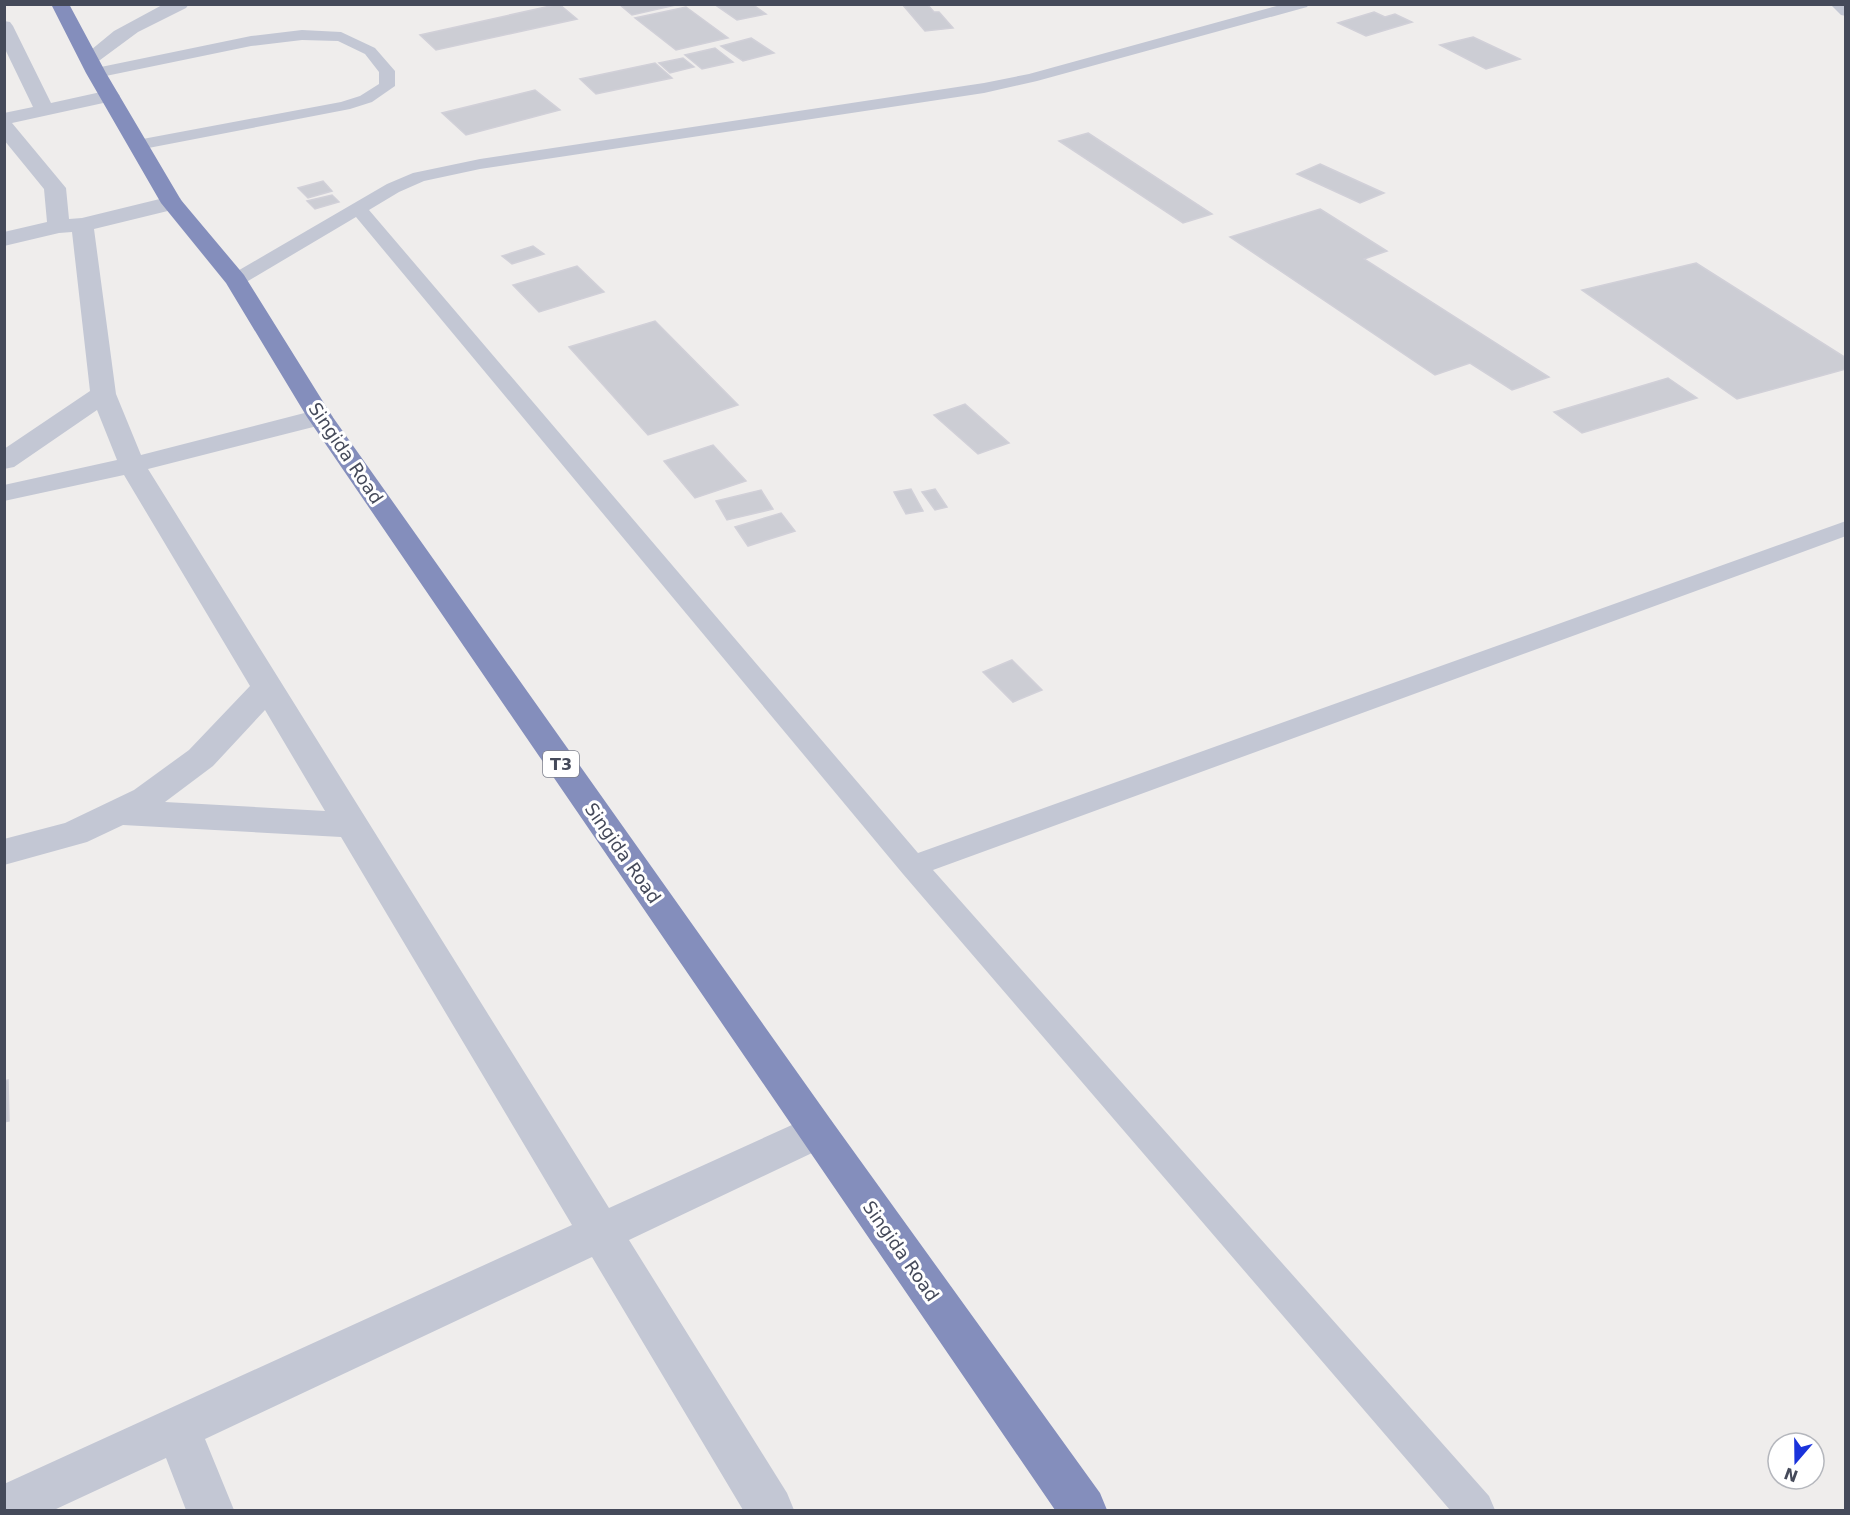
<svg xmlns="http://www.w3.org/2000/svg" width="1850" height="1515" font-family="'DejaVu Sans',sans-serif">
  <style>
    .building { fill: #cccdd4; stroke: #d1d0d8; stroke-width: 1.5 }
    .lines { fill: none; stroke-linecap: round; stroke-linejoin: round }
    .lane { fill: #c3c7d4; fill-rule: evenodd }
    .street { fill: #c3c7d4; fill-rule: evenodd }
    .highway { fill: #848ebc; fill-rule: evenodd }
    .labels { text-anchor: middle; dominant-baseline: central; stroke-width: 6; stroke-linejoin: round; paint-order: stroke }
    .shield { fill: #fff; stroke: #7d808c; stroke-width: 1.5 }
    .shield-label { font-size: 16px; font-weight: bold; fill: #454a5a }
    .street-label { font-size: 18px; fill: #454a5a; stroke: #fff }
  </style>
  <rect width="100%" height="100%" fill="#efedec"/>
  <g class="building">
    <polygon points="559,4 577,19 436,50 420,35"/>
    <polygon points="619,4 680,4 632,15"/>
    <polygon points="714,4 752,4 766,14 737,20"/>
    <polygon points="902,4 927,4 934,12 939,12 953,28 925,31"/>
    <polygon points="686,7 728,38 676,50 635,18"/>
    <polygon points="1374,12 1385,17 1395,14 1412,22 1366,36 1338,23"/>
    <polygon points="1473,37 1520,59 1486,69 1440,45"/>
    <polygon points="751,38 774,53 743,61 721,46"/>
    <polygon points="715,48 733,62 702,69 685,55"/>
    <polygon points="683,58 694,67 670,73 659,63"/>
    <polygon points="655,63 672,78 596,94 580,79"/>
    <polygon points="535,90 560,110 466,135 442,113"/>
    <polygon points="1088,133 1212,214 1183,223 1059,141"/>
    <polygon points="1320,164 1384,193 1360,203 1297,174"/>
    <polygon points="323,181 332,191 308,198 298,188"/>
    <polygon points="332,195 339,202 315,209 307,201"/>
    <polygon points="1320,209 1387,251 1364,259 1549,377 1512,390 1470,363 1435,375 1230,237"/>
    <polygon points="533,246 544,254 512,264 502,256"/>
    <polygon points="1696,263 1846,358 1846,369 1737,399 1582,290"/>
    <polygon points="577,266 604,292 539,312 513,285"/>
    <polygon points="655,321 738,405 648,435 569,347"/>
    <polygon points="1668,378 1697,398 1582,433 1554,412"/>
    <polygon points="965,404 1009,443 978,454 934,415"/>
    <polygon points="713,445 746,481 695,498 664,461"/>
    <polygon points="911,489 923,511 906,514 894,492"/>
    <polygon points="935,489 947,507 935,510 922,492"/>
    <polygon points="761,490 773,509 727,520 716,501"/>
    <polygon points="781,513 795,531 748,546 735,527"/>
    <polygon points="1012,660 1042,690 1013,702 983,672"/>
    <polygon points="8,1080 9,1121 4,1122 4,1081"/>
  </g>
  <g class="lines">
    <g class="lane">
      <polygon points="1284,4 1309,4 1307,7 1037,81 984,93 480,169 424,181 399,192 369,210 918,853 1846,521 1846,536 933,870 1489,1496 1495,1510 1450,1510 903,874 356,217 243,284 229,284 226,280 229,276 387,184 413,173 480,159 984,83 1029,74"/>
      <polygon points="1830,4 1846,4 1846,16 1841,15"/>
      <polygon points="302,30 341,32 375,48 395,71 395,86 372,102 350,109 138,150 132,149 130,145 132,141 341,102 360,96 379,84 379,72 365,54 338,41 302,40 251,46 96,78 88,73 96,68 251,36"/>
    </g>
    <g class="street">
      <polygon points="164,4 189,4 186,8 138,32 96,63 82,63 80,59 114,31"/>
      <path d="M4,21L10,22L13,26L51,103L110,90L117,92L120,96L117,100L12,123L66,188L69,219L82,218L172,196L180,198L183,203L180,208L94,229L116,394L141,455L320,409L329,411L333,417L329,423L148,469L609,1208L803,1120L817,1114L831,1120L837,1132L831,1144L629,1240L787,1493L794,1510H743L592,1257L205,1439L234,1510H186L166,1458L54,1510H4V1484L572,1225L341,837L123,825L87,842L4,865V839L65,823L134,790L189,750L250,686L124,475L4,501V485L117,460L97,410L14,467L4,469V449L90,391L72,232L59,233L4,246V232L47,222L44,189L4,140V113L33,107L4,47ZM265,710L325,811L165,802L213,766Z"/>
    </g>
    <polygon class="highway" points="51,4 69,4 106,73 181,200 244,275 332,416 831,1120 1100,1493 1107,1510 1055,1510 307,417 226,283 161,203 86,73"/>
  </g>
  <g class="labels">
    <rect class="shield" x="543" y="751" width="36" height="26" rx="4.5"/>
    <g class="shield-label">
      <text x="561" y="764">T3</text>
    </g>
    <g class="street-label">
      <text transform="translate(346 453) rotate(56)">Singida Road</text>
      <text transform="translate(623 853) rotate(55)">Singida Road</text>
      <text transform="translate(901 1251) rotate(55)">Singida Road</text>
    </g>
  </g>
  <rect width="1850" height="1515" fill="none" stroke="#454a5a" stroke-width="12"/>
  <g transform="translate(1796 1461) rotate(200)"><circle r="28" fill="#ffffff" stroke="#b5b7bd" stroke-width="1.5"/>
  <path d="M0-4.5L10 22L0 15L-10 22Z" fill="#1a33db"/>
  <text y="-9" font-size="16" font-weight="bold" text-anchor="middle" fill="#454a5a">N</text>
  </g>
</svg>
